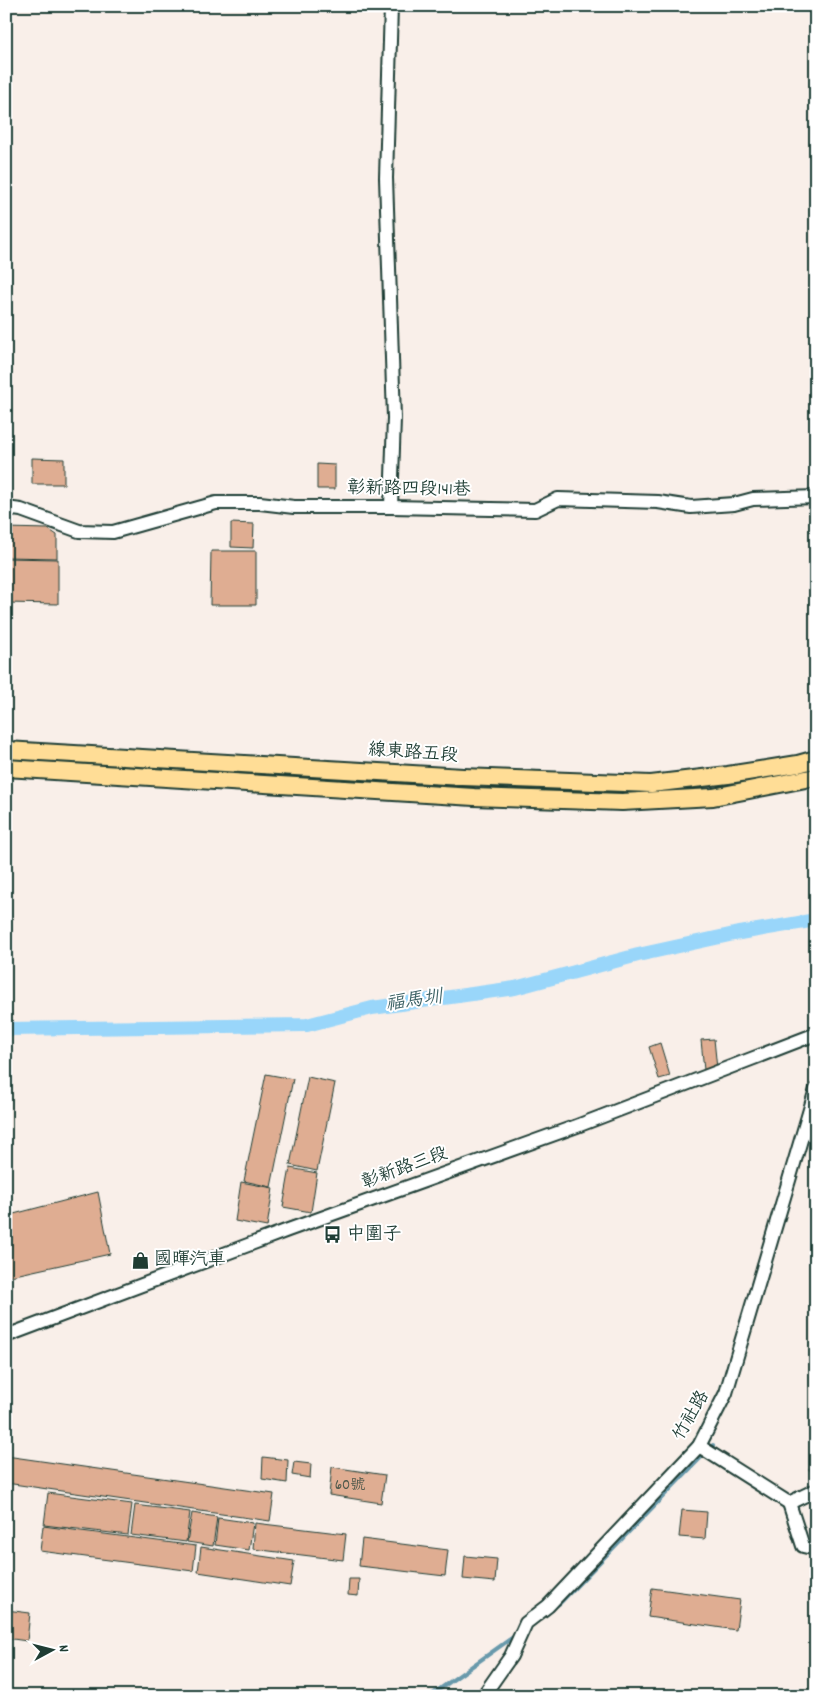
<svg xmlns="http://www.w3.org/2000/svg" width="822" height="1702" font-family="Dekko,'LXGW WenKai TC',sans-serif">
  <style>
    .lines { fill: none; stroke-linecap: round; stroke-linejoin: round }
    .stream { stroke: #6899ab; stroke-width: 4 }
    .canal { stroke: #99d6fa; stroke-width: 14 }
    .building { fill: #dfad92; stroke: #1f3d34 }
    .minor-casing { stroke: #1f3d34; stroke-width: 16 }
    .major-casing { stroke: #1f3d34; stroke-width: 20 }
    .minor { stroke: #fff; stroke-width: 12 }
    .major { stroke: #ffdd96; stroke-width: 16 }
    .labels { text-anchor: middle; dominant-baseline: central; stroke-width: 4; stroke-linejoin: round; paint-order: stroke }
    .number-label { font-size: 15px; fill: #4f594c }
    .street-label { font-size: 18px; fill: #1f3d34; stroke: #fff }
    .poi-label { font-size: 18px; fill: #1f3d34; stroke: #fff; text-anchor: start }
    .water-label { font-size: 19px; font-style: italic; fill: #3e6366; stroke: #fff }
  </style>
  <rect width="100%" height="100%" fill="#f9efe9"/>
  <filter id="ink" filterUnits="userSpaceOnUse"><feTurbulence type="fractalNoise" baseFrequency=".02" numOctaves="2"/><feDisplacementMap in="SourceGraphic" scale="10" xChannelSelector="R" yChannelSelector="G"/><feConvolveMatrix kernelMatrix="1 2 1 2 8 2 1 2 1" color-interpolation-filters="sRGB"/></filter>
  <g filter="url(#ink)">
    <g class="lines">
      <g class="stream">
        <polyline points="554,1607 560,1603 713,1445"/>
        <polyline points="430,1696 516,1635"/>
      </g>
      <polyline class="canal" points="6,1029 307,1025 372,1008 515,988 638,955 734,934 816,920"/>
    </g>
    <g class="building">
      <polygon points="32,458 64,459 64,484 32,484"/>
      <polygon points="317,464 335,465 335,489 317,489"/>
      <polygon points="231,523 254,524 253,548 231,547"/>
      <polygon points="6,528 48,529 57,535 57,558 6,557"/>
      <polygon points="211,551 256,551 256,605 210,605"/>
      <polygon points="6,558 58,559 58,604 6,603"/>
      <polygon points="714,1039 717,1069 704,1070 701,1040"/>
      <polygon points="660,1043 670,1076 659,1079 649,1047"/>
      <polygon points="266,1074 293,1079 271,1187 244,1181"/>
      <polygon points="308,1077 335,1083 317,1171 290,1165"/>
      <polygon points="290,1168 317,1173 311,1212 283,1207"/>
      <polygon points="241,1182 273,1188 267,1227 235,1221"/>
      <polygon points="98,1192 110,1254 6,1277 6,1216"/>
      <polygon points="816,1455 816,1473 809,1470"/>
      <polygon points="6,1456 274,1494 270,1521 6,1483"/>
      <polygon points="263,1457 288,1460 287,1483 262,1479"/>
      <polygon points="294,1462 311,1464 310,1478 292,1475"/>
      <polygon points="332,1467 385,1475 381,1503 329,1495"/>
      <polygon points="48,1493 132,1504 128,1535 44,1525"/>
      <polygon points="135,1505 190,1512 186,1542 131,1535"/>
      <polygon points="682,1510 707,1512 705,1539 679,1537"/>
      <polygon points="192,1513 217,1517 213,1546 187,1542"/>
      <polygon points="218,1518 253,1523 249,1550 215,1545"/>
      <polygon points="255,1523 346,1534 343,1560 253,1549"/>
      <polygon points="43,1526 196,1546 193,1571 40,1551"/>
      <polygon points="362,1539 448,1550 445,1576 359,1566"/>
      <polygon points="201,1547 294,1561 290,1586 198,1572"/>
      <polygon points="465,1556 497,1559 495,1582 463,1579"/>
      <polygon points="349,1579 359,1579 358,1596 348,1595"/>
      <polygon points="652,1588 740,1600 736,1630 648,1617"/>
      <polygon points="6,1610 30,1613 27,1641 6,1638"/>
    </g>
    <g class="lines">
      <defs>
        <g id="minor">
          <polyline points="391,507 394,418 386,178 391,6"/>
          <polyline points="6,508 21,510 79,531 113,532 216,503 260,503 294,507 391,507 535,510 558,499 658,502 691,507 734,504 753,499 816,497"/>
          <polyline points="6,1336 288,1230 577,1126 816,1034"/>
          <polyline points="699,1446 789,1503 816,1490"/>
          <polyline points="789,1503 803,1546 816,1549"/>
          <polyline points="483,1696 511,1656 526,1623 548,1606 699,1446 726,1393 816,1089"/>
        </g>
        <g id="major">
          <polyline points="6,750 463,777 651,784 728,775 798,764 816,759"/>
          <polyline points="6,768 474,797 622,802 713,797 816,777"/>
        </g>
      </defs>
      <use href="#minor" class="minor-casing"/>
      <use href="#major" class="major-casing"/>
      <use href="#minor" class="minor"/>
      <use href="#major" class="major"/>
    </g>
  </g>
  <defs>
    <symbol id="bus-bare" viewBox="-9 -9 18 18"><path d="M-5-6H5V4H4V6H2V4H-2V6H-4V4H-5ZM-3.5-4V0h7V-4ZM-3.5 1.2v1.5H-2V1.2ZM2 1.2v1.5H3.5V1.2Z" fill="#1f3d34" stroke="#fff" stroke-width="2.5" paint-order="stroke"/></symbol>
    <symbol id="shop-bare" viewBox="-9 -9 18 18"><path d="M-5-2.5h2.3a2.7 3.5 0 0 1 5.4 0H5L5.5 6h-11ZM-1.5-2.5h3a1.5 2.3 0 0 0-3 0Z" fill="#1f3d34" stroke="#fff" stroke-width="2.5" paint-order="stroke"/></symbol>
  </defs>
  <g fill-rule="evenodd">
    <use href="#bus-bare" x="320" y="1222" width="25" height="25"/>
    <use href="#shop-bare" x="128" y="1248" width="25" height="25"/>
  </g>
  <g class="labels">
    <g class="number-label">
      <text x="350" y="1486">60號</text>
    </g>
    <g class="street-label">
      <text transform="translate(409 490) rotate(1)">彰新路四段141巷</text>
      <text transform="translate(413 754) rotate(4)">線東路五段</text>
      <text transform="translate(405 1169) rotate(-20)">彰新路三段</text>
      <text transform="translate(692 1416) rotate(-60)">竹社路</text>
    </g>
    <g class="poi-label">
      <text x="347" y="1235">中圍子</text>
      <text x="154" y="1260">國暉汽車</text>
    </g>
    <g class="water-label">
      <text transform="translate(414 1002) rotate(-8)">福馬圳</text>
    </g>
  </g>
  <rect width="822" height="1702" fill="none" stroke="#fff" stroke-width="25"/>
  <rect x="12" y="12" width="797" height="1677" fill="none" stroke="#1f3d34" stroke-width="2" filter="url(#ink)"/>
  <g transform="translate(52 1650) rotate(83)" stroke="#ffffff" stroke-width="4" paint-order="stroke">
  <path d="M0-4L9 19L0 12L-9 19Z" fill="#1f3d34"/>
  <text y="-8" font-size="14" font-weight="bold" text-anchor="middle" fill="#1f3d34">N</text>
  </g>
</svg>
